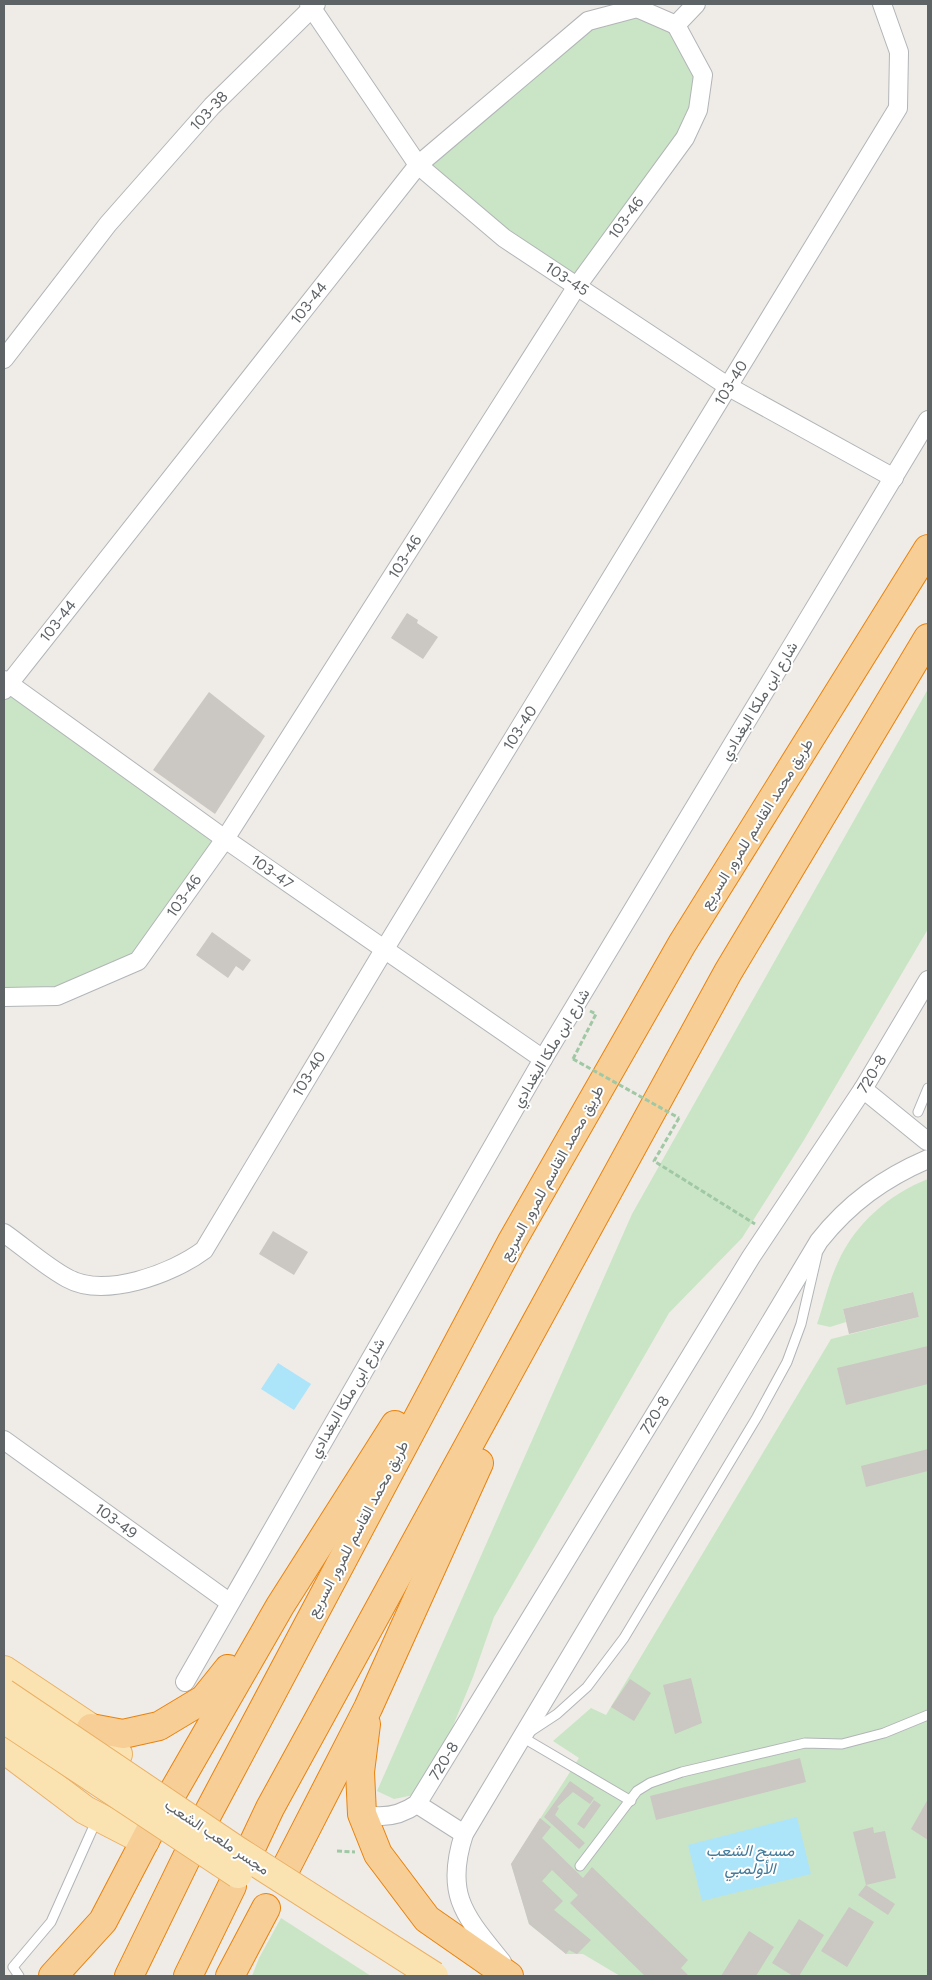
<svg xmlns="http://www.w3.org/2000/svg" width="932" height="1980" font-family="Figtree,Vazirmatn,sans-serif">
  <style>
    .green { fill: #cae5c5 }
    .water { fill: #ace4fa }
    .building { fill: #cbc7c3 }
    .lines { fill: none; stroke-linecap: round; stroke-linejoin: round }
    .lane-casing { stroke: #b2b5b8; stroke-width: 11 }
    .street-casing { stroke: #b2b5b8; stroke-width: 20 }
    .primary-casing { stroke: #eab066; stroke-width: 30 }
    .highway-casing { stroke: #e9820d; stroke-width: 30 }
    .path { stroke: #a0c8a5; stroke-width: 3; stroke-dasharray: 5 2.5; stroke-linecap: butt }
    .lane { stroke: #fff; stroke-width: 9 }
    .street { stroke: #fff; stroke-width: 18 }
    .primary { stroke: #fbe3b1; stroke-width: 28 }
    .highway { stroke: #f7cf96; stroke-width: 28 }
    .primary-bridge-casing { stroke: #eab066; stroke-width: 30; stroke-linecap: butt }
    .path-bridge { stroke: #a0c8a5; stroke-width: 3; stroke-dasharray: 5 2.5; stroke-linecap: butt }
    .primary-bridge { stroke: #fbe3b1; stroke-width: 28 }
    .labels { text-anchor: middle; dominant-baseline: central; stroke-width: 4; stroke-linejoin: round; paint-order: stroke }
    .street-label { font-size: 15px; fill: #5e6366; stroke: #fff }
    .water-label { font-size: 16px; font-style: italic; fill: #437b9b; stroke: #fff }
  </style>
  <rect width="100%" height="100%" fill="#efece7"/>
  <g class="green">
    <polygon points="637,8 676,25 703,75 698,110 577,286 418,165 588,21"/>
    <polygon points="928,689 928,929 804,1140 742,1238 669,1313 494,1617 473,1677 446,1743 419,1794 394,1799 377,1791 632,1214"/>
    <polygon points="4,690 213,839 190,889 138,961 57,996 4,997"/>
    <path d="M928,1179V1976H620L583,1954H566L529,1924L511,1864L579,1758L553,1741L591,1708L606,1715L831,1339L919,1317L912,1292L843,1309L846,1322L830,1327L817,1324C824,1304 829,1281 838,1262C855,1224 889,1194 928,1179Z"/>
    <polygon points="281,1918 371,1976 252,1976 259,1958"/>
  </g>
  <g class="water">
    <polygon points="278,1363 311,1384 294,1410 261,1389"/>
    <polygon points="797,1817 811,1874 702,1901 688,1845"/>
  </g>
  <g class="building">
    <polygon points="407,613 418,620 417,623 438,637 423,659 391,638"/>
    <polygon points="209,692 265,736 215,814 153,770"/>
    <polygon points="212,932 251,960 243,971 236,966 228,978 196,955"/>
    <polygon points="273,1231 308,1252 294,1275 259,1254"/>
    <polygon points="913,1292 919,1317 849,1334 843,1309"/>
    <polygon points="928,1346 928,1384 846,1405 837,1368"/>
    <polygon points="928,1449 928,1471 866,1487 861,1466"/>
    <polygon points="691,1678 702,1723 675,1734 663,1685"/>
    <polygon points="630,1679 651,1693 634,1721 611,1707"/>
    <polygon points="800,1758 806,1782 656,1820 650,1796"/>
    <polygon points="570,1781 594,1798 590,1804 573,1792 557,1807 559,1808 555,1815 585,1843 579,1849 544,1817"/>
    <polygon points="928,1799 928,1840 911,1829"/>
    <polygon points="594,1800 601,1805 584,1829 577,1824"/>
    <polygon points="540,1818 551,1827 542,1838 583,1878 592,1867 688,1960 681,1968 689,1976 645,1976 570,1903 578,1895 552,1870 542,1881 563,1901 554,1910 591,1940 577,1954 569,1950 566,1954 529,1924 511,1864"/>
    <polygon points="873,1827 874,1833 885,1831 896,1878 866,1885 895,1904 888,1915 858,1895 866,1885 853,1832"/>
    <polygon points="849,1907 874,1922 847,1967 821,1951"/>
    <polygon points="799,1919 824,1935 799,1976 793,1976 772,1963"/>
    <polygon points="749,1931 774,1947 756,1976 721,1976"/>
  </g>
  <g class="lines">
    <defs>
      <g id="lane">
        <polyline points="918,1112 928,1088"/>
        <polyline points="631,1801 522,1737 557,1714 587,1687 624,1638 757,1417 787,1362 801,1324 817,1255"/>
        <polyline points="580,1866 637,1791 650,1783 682,1772 805,1743 842,1744 884,1733 928,1715"/>
        <polyline points="19,1976 13,1967 51,1922 97,1819"/>
      </g>
      <g id="street">
        <polyline points="309,4 418,165 504,238 729,387 894,478"/>
        <polyline points="676,25 696,4"/>
        <polyline points="4,359 108,224 212,106 316,4"/>
        <polyline points="4,680 225,839 543,1059"/>
        <polyline points="4,690 418,165 588,21 637,8 676,25"/>
        <polyline points="4,997 57,996 138,961 225,839 577,286 685,138 698,110 703,75 676,25"/>
        <polyline points="863,1089 927,1141"/>
        <path d="M4,1233C24,1247 45,1266 67,1278C104,1299 172,1274 204,1250L384,950L898,108L899,52L882,4"/>
        <polyline points="4,1440 229,1602"/>
        <polyline points="185,1682 543,1059 928,420"/>
        <polyline points="417,1804 464,1834"/>
        <path d="M362,1814C382,1819 400,1816 417,1804L751,1257L863,1089L928,980"/>
        <path d="M502,1962C465,1916 444,1895 464,1834L819,1241C849,1203 884,1178 928,1159"/>
      </g>
      <g id="primary">
        <polyline points="4,1670 91,1728 118,1754"/>
        <polyline points="4,1749 85,1810 145,1841"/>
      </g>
      <g id="highway">
        <polyline points="366,1724 360,1772 362,1814 378,1854 427,1919 509,1976"/>
        <polyline points="91,1728 123,1734 159,1726 204,1699 228,1669"/>
        <polyline points="173,1792 280,1606 395,1425"/>
        <polyline points="207,1815 511,1243 682,944 928,549"/>
        <polyline points="253,1844 270,1808 728,972 928,638"/>
        <polyline points="287,1866 368,1708 479,1463"/>
        <polyline points="53,1976 103,1921 149,1833"/>
        <polyline points="129,1976 187,1857"/>
        <polyline points="188,1976 232,1886"/>
        <polyline points="230,1976 266,1908"/>
      </g>
    </defs>
    <use href="#lane" class="lane-casing"/>
    <use href="#street" class="street-casing"/>
    <use href="#primary" class="primary-casing"/>
    <use href="#highway" class="highway-casing"/>
    <g class="path">
      <polyline points="573,1059 596,1014 590,1011"/>
      <polyline points="679,1118 654,1161 755,1224"/>
      <polyline points="337,1851 355,1852"/>
    </g>
    <use href="#lane" class="lane"/>
    <use href="#street" class="street"/>
    <use href="#primary" class="primary"/>
    <use href="#highway" class="highway"/>
    <defs>
      <g id="primary-bridge">
        <polyline points="4,1693 238,1851 434,1976"/>
        <polyline points="4,1719 238,1874"/>
      </g>
    </defs>
    <use href="#primary-bridge" class="primary-bridge-casing"/>
    <polyline class="path-bridge" points="573,1059 679,1118"/>
    <use href="#primary-bridge" class="primary-bridge"/>
  </g>
  <g class="labels">
    <g class="street-label">
      <text transform="translate(209 111) rotate(-47)">103-38</text>
      <text transform="translate(626 218) rotate(-54)">103-46</text>
      <text transform="translate(567 279) rotate(33)">103-45</text>
      <text transform="translate(309 303) rotate(-52)">103-44</text>
      <text transform="translate(731 383) rotate(-59)">103-40</text>
      <text transform="translate(405 557) rotate(-58)">103-46</text>
      <text transform="translate(58 621) rotate(-52)">103-44</text>
      <text transform="translate(759 701) rotate(-59)">شارع ابن ملكا البغدادي</text>
      <text transform="translate(520 728) rotate(-58)">103-40</text>
      <text transform="translate(757 824) rotate(-58)">طريق محمد القاسم للمرور السريع</text>
      <text transform="translate(272 872) rotate(35)">103-47</text>
      <text transform="translate(184 896) rotate(-55)">103-46</text>
      <text transform="translate(551 1048) rotate(-59)">شارع ابن ملكا البغدادي</text>
      <text transform="translate(309 1074) rotate(-59)">103-40</text>
      <text transform="translate(872 1074) rotate(-59)">720-8</text>
      <text transform="translate(552 1173) rotate(-61)">طريق محمد القاسم للمرور السريع</text>
      <text transform="translate(347 1398) rotate(-60)">شارع ابن ملكا البغدادي</text>
      <text transform="translate(655 1415) rotate(-59)">720-8</text>
      <text transform="translate(116 1521) rotate(36)">103-49</text>
      <text transform="translate(358 1529) rotate(-62)">طريق محمد القاسم للمرور السريع</text>
      <text transform="translate(444 1761) rotate(-59)">720-8</text>
      <text transform="translate(217 1837) rotate(34)">مجسر ملعب الشعب</text>
    </g>
    <g class="water-label">
      <text x="750" y="1850">مسبح الشعب<tspan x="750" dy="18">الأولمبي</tspan></text>
    </g>
  </g>
  <rect width="932" height="1980" fill="none" stroke="#5e6366" stroke-width="10"/>
</svg>
